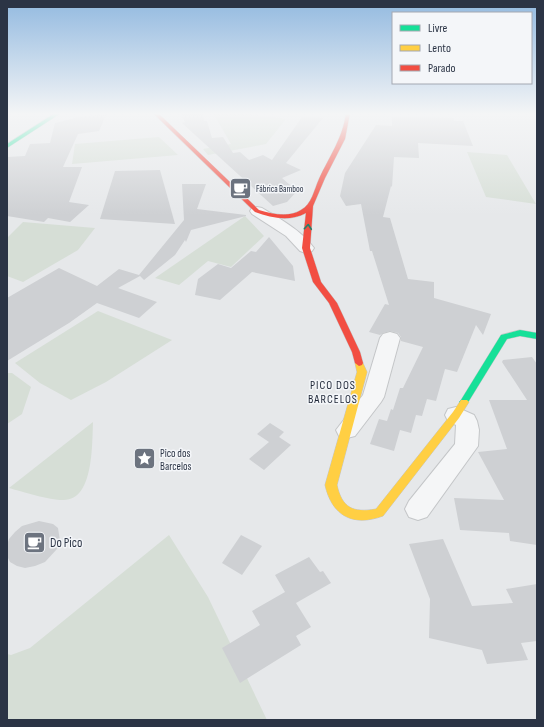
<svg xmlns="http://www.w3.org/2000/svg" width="544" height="727" font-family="'Sofia Sans Condensed',sans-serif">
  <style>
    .green { fill: #d6ded6 }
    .building { fill: #ced0d3 }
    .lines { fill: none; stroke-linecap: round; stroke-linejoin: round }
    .street-casing { stroke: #c4c6c8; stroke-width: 2 }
    .fast-casing { stroke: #c4c6c8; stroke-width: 1 }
    .slow-casing { stroke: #c4c6c8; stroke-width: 1 }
    .jam-casing { stroke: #c4c6c8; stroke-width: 1 }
    .street { fill: #f5f6f7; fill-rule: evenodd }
    .fast { fill: #16e098; fill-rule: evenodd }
    .slow { fill: #ffcf43; fill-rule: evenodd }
    .jam { fill: #f24e42; fill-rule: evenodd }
    .oneway { stroke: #22816a }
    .labels { text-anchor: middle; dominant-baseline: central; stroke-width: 3; stroke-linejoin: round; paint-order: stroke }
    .far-poi-label { font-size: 9px; fill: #2b3445; stroke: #f4f6f9; text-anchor: start }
    .poi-label { font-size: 11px; fill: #2b3445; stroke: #f4f6f9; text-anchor: start }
    .neighbourhood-label { font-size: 12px; letter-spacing: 1px; fill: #1d2536; stroke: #f4f6f9 }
    .near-poi-label { font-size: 13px; fill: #2b3445; stroke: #f4f6f9; text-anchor: start }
  </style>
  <rect width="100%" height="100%" fill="#e6e8ea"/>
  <g class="green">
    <polygon points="213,113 240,113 286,119 266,144 208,155 203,149 231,144"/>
    <polygon points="159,137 178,155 72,164 75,144"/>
    <polygon points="467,152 507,155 536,204 486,197"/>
    <polygon points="245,216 264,236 231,267 208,261 179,285 155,278"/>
    <polygon points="23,222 95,228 78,250 23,282 7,276 7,238"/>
    <polygon points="98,311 172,340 106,382 71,400 40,383 15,363"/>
    <polygon points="7,373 12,373 31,387 22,414 7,424"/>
    <path d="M93,422C92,444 94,501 63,500C49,500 23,492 9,488Z"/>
    <polygon points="169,535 208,597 267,720 7,720 7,654 11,655 30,648"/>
  </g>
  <g class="building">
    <polygon points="180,113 203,114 204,121 207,121 212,138 223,137 233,153 240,152 249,160 263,155 272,160 302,117 323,118 286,163 301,170 282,178 297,191 287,202 273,206 182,123 185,122"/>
    <polygon points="106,115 99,131 78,134 63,167 82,167 69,202 89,205 70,222 48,218 44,222 7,216 7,157 25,156 30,144 50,143 55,123 83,116"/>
    <polygon points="392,117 454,118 454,121 463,121 473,146 418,143 419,158 394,157 392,187 391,186 383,217 390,218 408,279 434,282 434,298 491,314 483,335 476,325 457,372 445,369 436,401 427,399 422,416 416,415 411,433 400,430 394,451 370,444 379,419 387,421 391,409 393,410 400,388 403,388 423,347 401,341 401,337 398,333 390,331 383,333 380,335 369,332 385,304 389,305 372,251 370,251 361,204 346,206 340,196 345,173 376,125 392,126"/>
    <polygon points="160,170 175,224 100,219 115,171"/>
    <polygon points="182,184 206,184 197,209 246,215 246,216 191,230 186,242 185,240 175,255 144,280 140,276 118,288 157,302 139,318 97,303 69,323 7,361 7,298 59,268 97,286 119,269 139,275 184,220"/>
    <polygon points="269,237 293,266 295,281 252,272 220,300 195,295 198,279 218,264 231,268 251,251 256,252"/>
    <polygon points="532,357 537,364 537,545 510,541 509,533 460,530 454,498 504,500 478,452 507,449 489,400 527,400 502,362 503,360"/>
    <polygon points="270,423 284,432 279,437 291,445 264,470 249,459 269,442 257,434"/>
    <polygon points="39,521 53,524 58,528 60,541 57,549 45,562 35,566 25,568 17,566 10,562 7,556 7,545 9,539 15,532 22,526"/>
    <polygon points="241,535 262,546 242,575 222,563"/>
    <polygon points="443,539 472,606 513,603 506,589 537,584 537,641 521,643 528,660 487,664 482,650 429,638 430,599 409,544"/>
    <polygon points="309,557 320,572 323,571 331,583 296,603 311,627 296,636 301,645 240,683 222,648 260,625 252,611 285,592 275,575"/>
  </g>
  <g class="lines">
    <defs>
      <g id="street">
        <path d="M257,207L262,208C280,219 301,230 314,248L312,251L306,253L300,251L286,236L252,214L250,211L252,208Z"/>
        <polygon points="390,332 397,334 400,338 384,397 381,402 355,436 347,438 339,436 336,430 363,395 380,338 383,334"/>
        <polygon points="456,407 474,415 477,421 479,430 478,446 427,517 418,520 409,517 405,509 409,501 455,444 456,425 448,421 445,415 448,409"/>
      </g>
      <g id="fast">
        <polygon points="55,113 61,113 7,148 7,144"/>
        <polygon points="520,330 537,333 537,339 520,336 507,339 467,404 461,404 459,402 461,400 501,335"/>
      </g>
      <path id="slow" d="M359,360L362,361L367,372L337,485C342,508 353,513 376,509L453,412L461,400H467L469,402L459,418L383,516C353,527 332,516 325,485L357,372L355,363Z"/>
      <path id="jam" d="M153,113H158L259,210C273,214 288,218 301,210C312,204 314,190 319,179C329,157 343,138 346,113H350L345,139L325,178L313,206L310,248L321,282L337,303L360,352L363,363L362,365L359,366L355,363L352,352L329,303L313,282L302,248L306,213C289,222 272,218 255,212Z"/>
    </defs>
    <use href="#street" class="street-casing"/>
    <use href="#fast" class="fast-casing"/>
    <use href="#slow" class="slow-casing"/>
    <use href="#jam" class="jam-casing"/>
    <use href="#street" class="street"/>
    <use href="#fast" class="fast"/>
    <use href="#slow" class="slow"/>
    <use href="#jam" class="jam"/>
  </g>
  <defs><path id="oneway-chevron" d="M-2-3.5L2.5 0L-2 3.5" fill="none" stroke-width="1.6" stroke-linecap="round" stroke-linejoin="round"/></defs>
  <use class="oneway" href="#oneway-chevron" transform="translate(308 227) rotate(-85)"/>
  <linearGradient id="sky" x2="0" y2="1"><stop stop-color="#93bae0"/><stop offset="0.53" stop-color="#f4f5f6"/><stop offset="1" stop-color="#f4f5f6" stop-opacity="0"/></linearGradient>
  <rect width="544" height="215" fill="url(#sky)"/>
  <defs>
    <symbol id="cafe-square" viewBox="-11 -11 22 22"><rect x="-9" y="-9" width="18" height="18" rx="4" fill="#6c737f" stroke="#f4f6f9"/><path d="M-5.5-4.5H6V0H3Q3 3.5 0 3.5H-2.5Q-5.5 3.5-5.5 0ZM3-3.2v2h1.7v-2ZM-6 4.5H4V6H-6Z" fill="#fff"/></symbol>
    <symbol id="sight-square" viewBox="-11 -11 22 22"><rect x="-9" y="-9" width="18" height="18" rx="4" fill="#6c737f" stroke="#f4f6f9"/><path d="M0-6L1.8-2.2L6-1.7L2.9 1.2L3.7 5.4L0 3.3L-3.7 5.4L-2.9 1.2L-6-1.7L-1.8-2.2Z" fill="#fff"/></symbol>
  </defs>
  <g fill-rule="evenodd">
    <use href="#cafe-square" x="228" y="176" width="25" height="25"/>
    <use href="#sight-square" x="132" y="446" width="25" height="25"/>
    <use href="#cafe-square" x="22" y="530" width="25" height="25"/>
  </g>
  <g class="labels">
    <g class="far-poi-label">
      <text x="256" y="189">Fábrica Bamboo</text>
    </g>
    <g class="poi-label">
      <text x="160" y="453">Pico dos<tspan x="160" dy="13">Barcelos</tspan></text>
    </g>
    <g class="neighbourhood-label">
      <text x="333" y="385">PICO DOS<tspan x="333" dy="14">BARCELOS</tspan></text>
    </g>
    <g class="near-poi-label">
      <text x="50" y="543">Do Pico</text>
    </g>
  </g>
  <rect width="544" height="727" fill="none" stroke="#2b3445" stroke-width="16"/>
  <rect x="392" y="12" width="140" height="72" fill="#f4f6f9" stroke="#a4a8b1"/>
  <rect x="400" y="25" width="20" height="6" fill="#16e098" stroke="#a4a8b1"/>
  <text x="428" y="32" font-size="12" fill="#2b3445">Livre</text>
  <rect x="400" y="45" width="20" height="6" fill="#ffcf43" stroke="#a4a8b1"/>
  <text x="428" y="52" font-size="12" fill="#2b3445">Lento</text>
  <rect x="400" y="65" width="20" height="6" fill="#f24e42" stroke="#a4a8b1"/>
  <text x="428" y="72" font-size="12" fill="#2b3445">Parado</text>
</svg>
